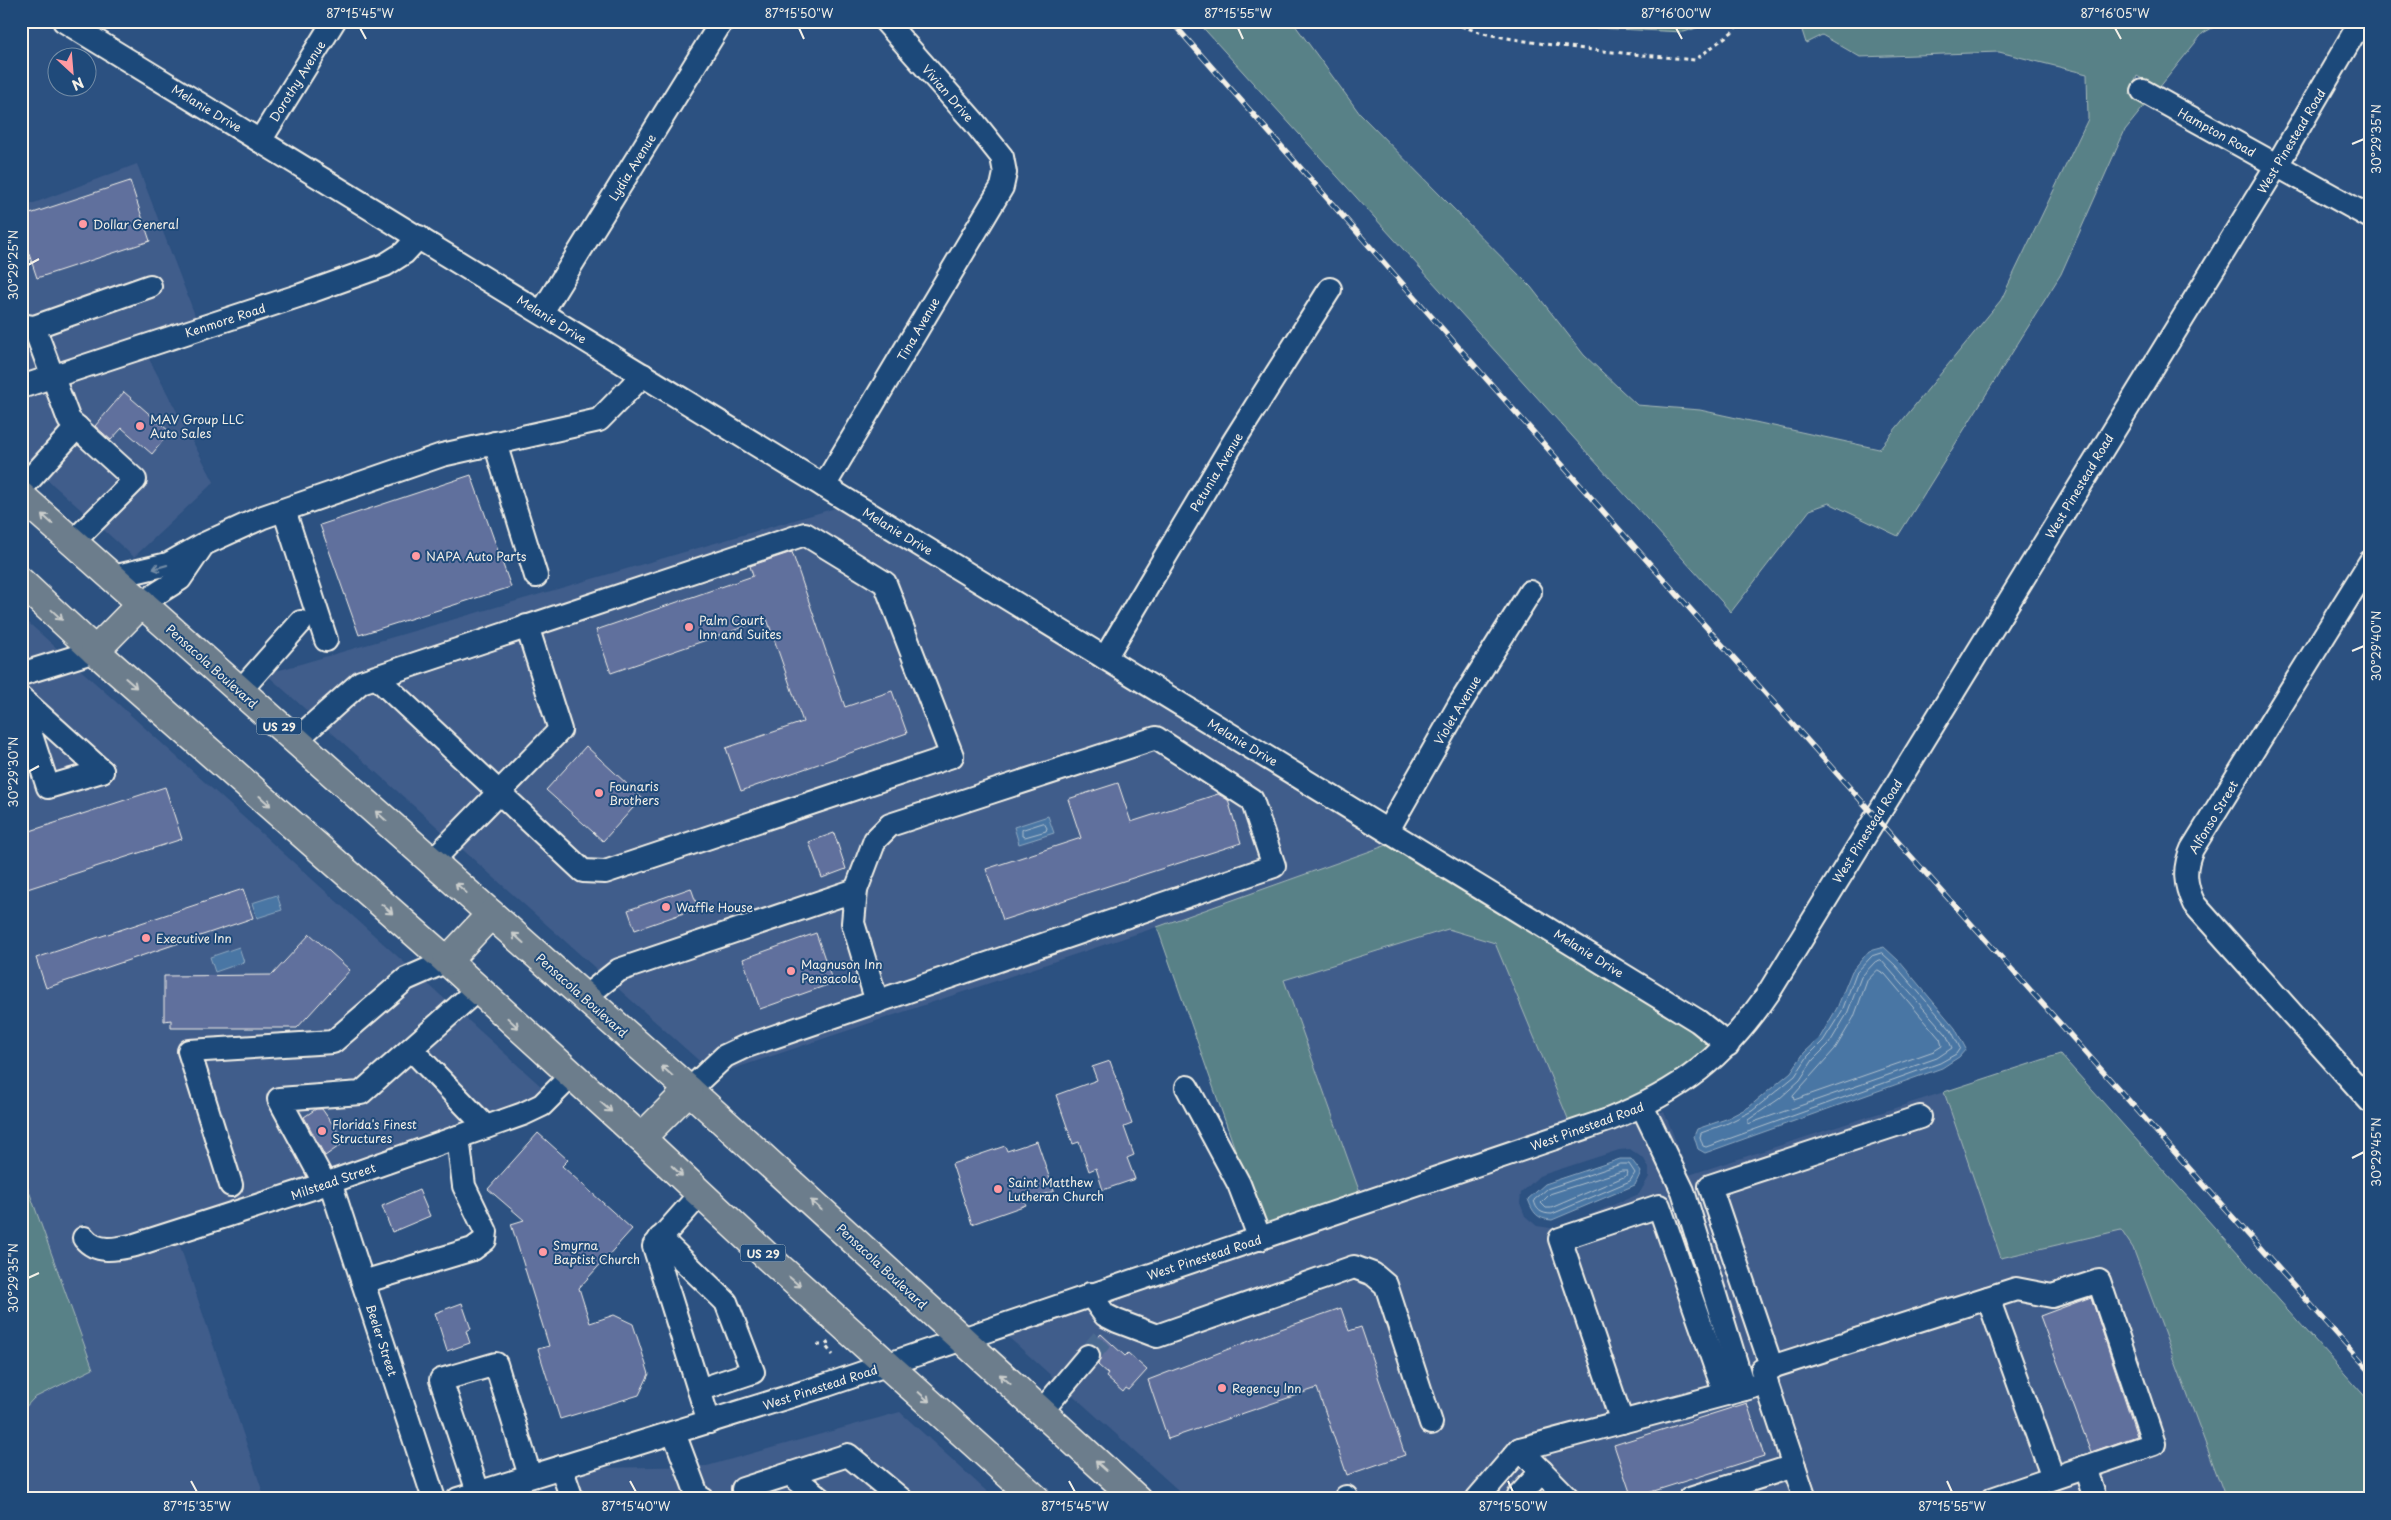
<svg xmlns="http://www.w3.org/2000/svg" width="2391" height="1520" font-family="'Playpen Sans',sans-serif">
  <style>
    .built { fill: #405d8b; fill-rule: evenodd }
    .green { fill: #598187; stroke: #a6b9b8 }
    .water { fill: #4976a4; stroke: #8da7bf }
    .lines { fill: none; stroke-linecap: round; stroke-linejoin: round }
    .shore { stroke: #b0c0cd; stroke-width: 1 }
    .building { fill: #616f9d; stroke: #f4f1e8 }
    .minor-tunnel { stroke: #4a6990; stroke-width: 22; stroke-dasharray: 22 11; stroke-linecap: butt }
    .minor-casing { stroke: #f4f1e8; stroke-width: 26 }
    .major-casing { stroke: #f4f1e8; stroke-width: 31 }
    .path { stroke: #f4f1e8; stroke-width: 3; stroke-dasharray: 4 4; stroke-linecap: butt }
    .minor { stroke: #1f4a7a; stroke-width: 22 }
    .major { stroke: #6c7d8c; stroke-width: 28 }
    .rail-casing { stroke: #f4f1e8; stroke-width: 5.5 }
    .rail { stroke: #1f4a7a; stroke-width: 4; stroke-dasharray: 11; stroke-linecap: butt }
    .oneway { stroke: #cbcecc }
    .oneway2 { stroke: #748da6 }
    .ticks { fill: none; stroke: #f4f1e8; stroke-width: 2 }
    .poi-dot { fill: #ff9aa2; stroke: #1f4a7a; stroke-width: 2 }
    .labels { text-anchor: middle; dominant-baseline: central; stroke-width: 4; stroke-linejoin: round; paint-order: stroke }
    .shield { fill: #1f4a7a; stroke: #b4bfc7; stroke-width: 1 }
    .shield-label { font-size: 11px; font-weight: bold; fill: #f4f1e8 }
    .street-label { font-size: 12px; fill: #f4f1e8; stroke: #1f4a7a }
    .poi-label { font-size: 12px; fill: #f4f1e8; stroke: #1f4a7a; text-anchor: start }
    .neatline { fill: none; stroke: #f4f1e8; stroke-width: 2 }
    .ticks-label { font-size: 12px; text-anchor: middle; fill: #f4f1e8 }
  </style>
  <rect width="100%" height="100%" fill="#2c5181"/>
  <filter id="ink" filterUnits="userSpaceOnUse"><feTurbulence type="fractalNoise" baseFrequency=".02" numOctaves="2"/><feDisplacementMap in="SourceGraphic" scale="10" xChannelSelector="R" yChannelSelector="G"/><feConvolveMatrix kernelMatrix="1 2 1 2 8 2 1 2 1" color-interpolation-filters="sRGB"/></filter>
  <g filter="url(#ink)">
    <g class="built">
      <polygon points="137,164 196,318 21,375 21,208"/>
      <polygon points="148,357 214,482 134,557 21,456 21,399"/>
      <polygon points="839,507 1108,673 1390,844 1157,927 715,1075 266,674"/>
      <polygon points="21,616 543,1088 535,1096 519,1103 326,1171 132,1234 112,1238 97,1236 84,1222 70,1236 84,1252 104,1260 117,1261 138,1256 179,1243 265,1499 21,1499 21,1412 34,1398 93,1369 21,1169"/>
      <polygon points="1448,929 1495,943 1569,1121 1360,1193 1283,980"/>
      <path d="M1944,1092L2001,1258L2121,1229L2133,1248L2226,1499H1188L1006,1335L1394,1206L1612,1131L1664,1111L1689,1175ZM1630,1149L1644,1159L1649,1168V1177L1639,1194L1556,1229L1537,1226L1525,1216L1520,1203L1521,1193L1539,1176L1619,1150Z"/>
      <polygon points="900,1412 995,1499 582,1499 574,1475 597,1468 707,1466"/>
    </g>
    <g class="green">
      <polygon points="1197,21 1292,21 1360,114 1531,287 1584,355 1637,405 1700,410 1879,449 2001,300 2088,119 2087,74 1999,52 1860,57 1822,35 1806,43 1799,21 2225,21 2203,33 2159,88 2137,76 2130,95 2146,104 2125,130 2061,274 1898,536 1829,503 1810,510 1731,612"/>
      <polygon points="1532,21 1718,21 1684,32 1550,26"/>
      <path d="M1390,844L1694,1030L1712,1044C1671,1083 1622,1103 1569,1121L1495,943L1448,929L1284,980L1360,1193L1262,1226L1157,927Z"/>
      <polygon points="2060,1054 2370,1402 2370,1499 2226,1499 2133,1248 2121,1230 2001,1258 1944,1092"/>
      <polygon points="21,1169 93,1369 34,1398 21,1412"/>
    </g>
    <g class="water">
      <polygon points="1048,816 1054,833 1019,844 1014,827"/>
      <polygon points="277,895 282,910 257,918 252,903"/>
      <polygon points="239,947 244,962 215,972 210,957"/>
      <polygon points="1884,947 1899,961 1955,1028 1966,1049 1959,1057 1942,1068 1705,1153 1698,1149 1694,1136 1697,1129 1726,1119 1749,1107 1791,1072 1804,1053 1819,1039 1837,1008 1852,971 1869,951"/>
      <path d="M1620,1159H1631L1641,1172L1635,1185L1552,1220C1537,1219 1533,1213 1528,1199L1545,1184Z"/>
    </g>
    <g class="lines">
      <g class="shore">
        <polygon points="1044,823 1047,828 1046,831 1025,837 1022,836 1022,830"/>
        <polygon points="1882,953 1895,965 1951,1030 1960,1048 1956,1054 1940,1063 1706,1147 1703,1146 1700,1137 1701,1133 1728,1123 1752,1111 1795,1076 1808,1056 1823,1041 1842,1011 1856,973 1872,956"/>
        <polygon points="1881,960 1946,1034 1952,1048 1937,1058 1748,1124 1748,1120 1779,1099 1800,1080 1813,1060 1829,1044 1847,1014 1861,977 1875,962"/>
        <polygon points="1878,970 1885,974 1940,1039 1942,1046 1934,1051 1794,1100 1793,1096 1835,1049 1854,1017 1867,981"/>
        <path d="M1621,1164H1629L1635,1173L1630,1181L1552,1214C1541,1214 1536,1210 1534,1200L1547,1189Z"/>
        <polygon points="1622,1171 1627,1171 1626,1176 1551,1208 1546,1208 1541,1203 1550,1194"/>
      </g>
    </g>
    <g class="building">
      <polygon points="130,181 150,241 37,278 21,230 21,217"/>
      <polygon points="124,392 170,432 152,454 122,428 111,440 95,426"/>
      <polygon points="471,475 511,587 359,635 320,525"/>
      <polygon points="792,552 845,707 892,691 907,733 741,791 726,748 803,722 767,619 611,673 596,630 753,576 750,566"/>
      <polygon points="586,746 642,798 603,841 546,790"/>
      <polygon points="1118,783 1131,822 1218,794 1228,800 1241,843 1003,920 986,869 1081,838 1068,799"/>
      <polygon points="165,787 182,839 21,891 21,834"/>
      <polygon points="834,833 846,869 822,878 809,842"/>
      <polygon points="691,888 698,908 635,930 628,910"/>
      <polygon points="243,889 253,918 46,988 36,958"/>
      <polygon points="816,933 833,983 760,1009 743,959"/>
      <polygon points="310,934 350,970 297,1028 171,1028 171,1020 164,1021 164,976 272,975"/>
      <polygon points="1110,1061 1132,1124 1124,1127 1134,1155 1127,1158 1135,1179 1103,1190 1096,1168 1089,1171 1079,1142 1073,1144 1056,1095 1097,1080 1092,1067"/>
      <polygon points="316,1109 322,1109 345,1142 325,1156 304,1117"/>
      <polygon points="538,1133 568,1160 562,1166 632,1229 579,1288 590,1323 614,1315 633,1324 649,1374 639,1395 560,1419 538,1349 549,1346 511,1224 524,1220 488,1189"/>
      <polygon points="1037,1141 1054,1191 1024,1201 1026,1205 972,1224 952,1164 1005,1146 1007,1151"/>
      <polygon points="419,1190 430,1216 392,1232 382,1206"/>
      <polygon points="2091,1297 2137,1436 2091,1452 2040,1316"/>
      <polygon points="462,1303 471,1329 466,1331 470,1343 447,1351 435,1313"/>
      <polygon points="1341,1308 1349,1331 1361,1327 1405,1455 1347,1475 1317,1388 1168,1439 1148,1380 1278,1330"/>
      <polygon points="1101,1334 1125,1356 1128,1353 1147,1370 1129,1390 1126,1388 1123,1392 1106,1377 1108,1374 1098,1365 1100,1352 1092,1344"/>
      <polygon points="1747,1403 1764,1456 1632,1498 1614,1445"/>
    </g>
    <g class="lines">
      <polyline class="minor-tunnel" points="1088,1356 1104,1337"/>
      <defs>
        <g id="minor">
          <polyline points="64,21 1698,1021 1728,1045"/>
          <polyline points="2143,91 2370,217"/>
          <polyline points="260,141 334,21"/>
          <polyline points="542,312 722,21"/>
          <polyline points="21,325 34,327 150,286"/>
          <polyline points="34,327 69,420 135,480 73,542"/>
          <polyline points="21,387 301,295 385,265 404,253 419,237"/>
          <polyline points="495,443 536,576"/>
          <polyline points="824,486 1002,187 1005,173 1002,157 974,122 885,21"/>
          <polyline points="21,489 77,427"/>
          <polyline points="284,510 326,640"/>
          <path d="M2370,562L2192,849C2183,869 2185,885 2194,904L2370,1101"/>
          <polyline points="113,577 168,564 202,545 263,517 442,455 599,420 643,375"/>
          <polyline points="142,603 180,579 201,548"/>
          <polyline points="1105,658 1234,441 1330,289"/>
          <polyline points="21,674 95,651"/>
          <polyline points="240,691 301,622"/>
          <polyline points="21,698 102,771"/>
          <polyline points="21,704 48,787 102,771"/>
          <polyline points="296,740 361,682 805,534 885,583 952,756 605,872 583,871 376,677"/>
          <polyline points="1388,830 1461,702 1530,592"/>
          <polyline points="432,861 560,730 527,626"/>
          <polyline points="585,997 619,970 856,890"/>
          <polyline points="411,1049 486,1127"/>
          <polyline points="1187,1087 1239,1184 1260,1239"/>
          <polyline points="689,1090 725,1056 744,1047 1274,866 1252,800 1156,738 890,825 875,840 856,890 853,923 877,1002"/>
          <polyline points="1642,1106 1683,1191 1744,1389"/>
          <polyline points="330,1182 434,1499"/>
          <polyline points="325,1184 279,1099 361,1093 477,990"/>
          <polyline points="231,1185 189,1051 333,1042 406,979 447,961"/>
          <polyline points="700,1194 654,1246 709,1422"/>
          <path d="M84,1238C97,1254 117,1249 135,1245L325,1184L523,1114L542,1105L571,1076"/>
          <polyline points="660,1238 726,1302 753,1372 699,1390"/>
          <polyline points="363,1282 473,1249 485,1240 486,1232 464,1186 458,1137"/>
          <polyline points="1090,1294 1105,1315 1117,1321 1157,1336 1354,1267 1373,1274 1386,1285 1431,1423"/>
          <polyline points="1988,1298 2053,1478"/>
          <polyline points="1772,1368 1710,1186 1920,1117"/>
          <polyline points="1041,1412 1088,1356"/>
          <polyline points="1622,1422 1560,1239 1659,1206 1725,1394"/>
          <polyline points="674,1433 698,1497 703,1499"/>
          <polyline points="1520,1449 1569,1499"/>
          <polyline points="561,1467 572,1499"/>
          <polyline points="2085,1467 2095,1499"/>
          <polyline points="791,1475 821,1499"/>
          <polyline points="743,1489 848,1455 901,1499"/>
          <polyline points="478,1492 441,1380 496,1364 530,1476"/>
          <polyline points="1519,1496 1542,1471"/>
          <path d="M458,1499L827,1385L1608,1120C1681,1091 1725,1057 1769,992L2277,165L2361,21"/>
          <polyline points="1345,1499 1346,1497"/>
          <polyline points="1477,1499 1520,1449 1767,1383"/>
          <polyline points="1690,1499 1794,1466"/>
          <polyline points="1805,1499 1762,1370 2016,1289 2052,1296 2099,1281 2154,1444 1992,1499"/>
        </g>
        <g id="major">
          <polyline points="21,496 689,1090 1137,1499"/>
          <polyline points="21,582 95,651 447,961 641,1138 771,1260 1036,1499"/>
          <polyline points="95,651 142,603"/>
          <polyline points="447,961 491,914"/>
          <polyline points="641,1138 689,1090"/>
        </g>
      </defs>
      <use href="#minor" class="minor-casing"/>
      <use href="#major" class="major-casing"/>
      <g class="path">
        <path d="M1446,21C1460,25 1473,31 1487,34C1555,48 1625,53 1695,60L1732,32L1741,21"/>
        <polyline points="829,1342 825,1345 833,1355"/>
        <polyline points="817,1345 825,1345"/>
      </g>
      <use href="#minor" class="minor"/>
      <use href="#major" class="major"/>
      <defs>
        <polyline id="rail" points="1171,21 1609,518 2370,1371"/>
      </defs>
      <use href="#rail" class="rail-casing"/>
      <use href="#rail" class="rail"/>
    </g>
    <defs><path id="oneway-shaft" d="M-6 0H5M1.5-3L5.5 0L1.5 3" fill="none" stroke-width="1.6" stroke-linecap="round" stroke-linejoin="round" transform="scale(1.25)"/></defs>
    <g class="oneway">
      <use href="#oneway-shaft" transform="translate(47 519) rotate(-138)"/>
      <use href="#oneway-shaft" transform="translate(57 615) rotate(43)"/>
      <use href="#oneway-shaft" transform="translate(131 683) rotate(41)"/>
      <use href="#oneway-shaft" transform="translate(265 801) rotate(42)"/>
      <use href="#oneway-shaft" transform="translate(381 816) rotate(-138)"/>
      <use href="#oneway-shaft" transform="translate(461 888) rotate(-138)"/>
      <use href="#oneway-shaft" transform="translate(387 909) rotate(41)"/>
      <use href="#oneway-shaft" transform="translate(518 938) rotate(-138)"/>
      <use href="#oneway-shaft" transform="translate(513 1023) rotate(43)"/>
      <use href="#oneway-shaft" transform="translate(667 1071) rotate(-138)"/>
      <use href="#oneway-shaft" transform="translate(606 1107) rotate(41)"/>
      <use href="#oneway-shaft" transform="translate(677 1171) rotate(44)"/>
      <use href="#oneway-shaft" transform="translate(816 1205) rotate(-138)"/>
      <use href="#oneway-shaft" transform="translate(795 1282) rotate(41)"/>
      <use href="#oneway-shaft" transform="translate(1005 1379) rotate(-138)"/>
      <use href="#oneway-shaft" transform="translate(924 1397) rotate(42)"/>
      <use href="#oneway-shaft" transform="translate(1101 1466) rotate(-138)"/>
    </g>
    <use class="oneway2" href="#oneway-shaft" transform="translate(160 567) rotate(164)"/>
  </g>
  <path class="ticks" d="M360,28L366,39M799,28L804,39M1238,28L1243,39M1676,28L1682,39M2115,28L2121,39M2352,144L2364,139M28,265L39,259M2352,651L2364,646M28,772L39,766M2352,1158L2364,1152M28,1278L39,1273M191,1481L197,1492M630,1481L636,1492M1069,1481L1075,1492M1508,1481L1513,1492M1947,1481L1952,1492"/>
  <g class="poi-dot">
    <circle cx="83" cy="224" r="5"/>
    <circle cx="140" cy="426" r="5"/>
    <circle cx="416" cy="556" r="5"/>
    <circle cx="689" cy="627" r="5"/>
    <circle cx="599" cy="793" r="5"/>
    <circle cx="666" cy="907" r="5"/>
    <circle cx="146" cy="938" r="5"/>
    <circle cx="791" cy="971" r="5"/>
    <circle cx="322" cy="1131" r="5"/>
    <circle cx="998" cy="1189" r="5"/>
    <circle cx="543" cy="1252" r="5"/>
    <circle cx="1222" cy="1388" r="5"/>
  </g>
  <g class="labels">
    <g class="shield">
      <rect x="256.5" y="717.5" width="45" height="17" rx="4"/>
      <rect x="740.5" y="1244.5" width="45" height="17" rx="4"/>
    </g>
    <g class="shield-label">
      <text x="279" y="726">US 29</text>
      <text x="763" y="1253">US 29</text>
    </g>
    <g class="street-label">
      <text transform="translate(297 81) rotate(-58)">Dorothy Avenue</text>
      <text transform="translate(948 93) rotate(49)">Vivian Drive</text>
      <text transform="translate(207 108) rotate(31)">Melanie Drive</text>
      <text transform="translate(2217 132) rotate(29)">Hampton Road</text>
      <text transform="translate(2291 141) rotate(-59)">West Pinestead Road</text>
      <text transform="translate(632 167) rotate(-58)">Lydia Avenue</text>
      <text transform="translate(552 319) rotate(32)">Melanie Drive</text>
      <text transform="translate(225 320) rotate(-18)">Kenmore Road</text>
      <text transform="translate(918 329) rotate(-60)">Tina Avenue</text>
      <text transform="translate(1216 472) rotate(-59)">Petunia Avenue</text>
      <text transform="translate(2079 486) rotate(-59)">West Pinestead Road</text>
      <text transform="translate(898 531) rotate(31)">Melanie Drive</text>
      <text transform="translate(212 666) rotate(42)">Pensacola Boulevard</text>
      <text transform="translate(1457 710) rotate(-59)">Violet Avenue</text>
      <text transform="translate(1243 742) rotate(31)">Melanie Drive</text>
      <text transform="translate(2213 817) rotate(-59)">Alfonso Street</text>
      <text transform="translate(1867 831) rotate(-58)">West Pinestead Road</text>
      <text transform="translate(1589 953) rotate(32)">Melanie Drive</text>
      <text transform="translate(582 995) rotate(42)">Pensacola Boulevard</text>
      <text transform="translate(1587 1126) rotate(-20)">West Pinestead Road</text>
      <text transform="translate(333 1181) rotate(-19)">Milstead Street</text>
      <text transform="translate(1204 1257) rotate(-18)">West Pinestead Road</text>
      <text transform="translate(882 1266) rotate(43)">Pensacola Boulevard</text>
      <text transform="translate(382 1340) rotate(72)">Beeler Street</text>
      <text transform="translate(820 1387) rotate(-18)">West Pinestead Road</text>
    </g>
    <g class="poi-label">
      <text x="93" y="224">Dollar General</text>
      <text x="150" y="419">MAV Group LLC<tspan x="150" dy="14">Auto Sales</tspan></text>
      <text x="426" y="556">NAPA Auto Parts</text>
      <text x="699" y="620">Palm Court<tspan x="699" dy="14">Inn and Suites</tspan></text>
      <text x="609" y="786">Founaris<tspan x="609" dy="14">Brothers</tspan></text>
      <text x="676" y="907">Waffle House</text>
      <text x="156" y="938">Executive Inn</text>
      <text x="801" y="964">Magnuson Inn<tspan x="801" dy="14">Pensacola</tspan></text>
      <text x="332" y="1124">Florida's Finest<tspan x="332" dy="14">Structures</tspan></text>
      <text x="1008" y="1182">Saint Matthew<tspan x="1008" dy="14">Lutheran Church</tspan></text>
      <text x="553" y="1245">Smyrna<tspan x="553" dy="14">Baptist Church</tspan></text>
      <text x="1232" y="1388">Regency Inn</text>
    </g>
  </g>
  <rect width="2391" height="1520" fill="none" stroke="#1f4a7a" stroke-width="55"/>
  <g transform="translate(72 72) rotate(154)"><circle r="24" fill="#1f4a7a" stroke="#748da6"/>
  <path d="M0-4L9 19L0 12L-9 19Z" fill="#ff9aa2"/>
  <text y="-8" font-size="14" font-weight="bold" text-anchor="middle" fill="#f4f1e8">N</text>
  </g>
  <rect x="28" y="28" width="2336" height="1464" class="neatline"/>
  <g class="ticks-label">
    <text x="360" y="18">87°15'45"W</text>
    <text x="799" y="18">87°15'50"W</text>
    <text x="1238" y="18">87°15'55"W</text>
    <text x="1676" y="18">87°16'00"W</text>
    <text x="2115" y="18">87°16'05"W</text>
    <text transform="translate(2377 139) rotate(-90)" y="4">30°29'35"N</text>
    <text transform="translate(14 265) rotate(-90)" y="4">30°29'25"N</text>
    <text transform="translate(2377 646) rotate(-90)" y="4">30°29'40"N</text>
    <text transform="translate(14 772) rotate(-90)" y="4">30°29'30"N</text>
    <text transform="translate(2377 1152) rotate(-90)" y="4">30°29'45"N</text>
    <text transform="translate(14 1278) rotate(-90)" y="4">30°29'35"N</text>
    <text x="197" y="1511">87°15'35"W</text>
    <text x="636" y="1511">87°15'40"W</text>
    <text x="1075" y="1511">87°15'45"W</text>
    <text x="1513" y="1511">87°15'50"W</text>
    <text x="1952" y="1511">87°15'55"W</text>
  </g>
</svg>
